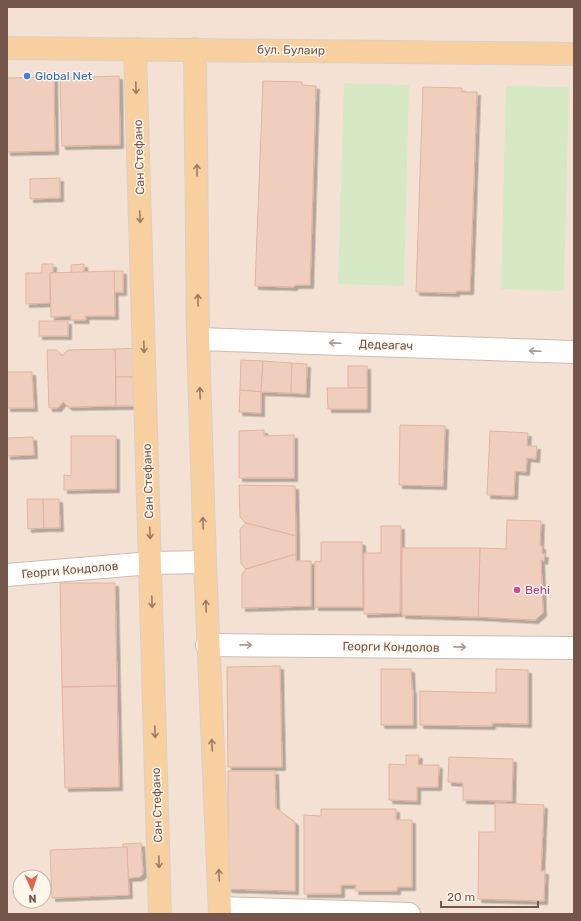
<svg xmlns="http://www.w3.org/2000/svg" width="581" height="921" font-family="Rubik,sans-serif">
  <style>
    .residential { fill: #f3e2d4; fill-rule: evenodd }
    .green { fill: #d6e9c4 }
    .building { fill: #f0cebe; stroke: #e3b39e; filter: url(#shadow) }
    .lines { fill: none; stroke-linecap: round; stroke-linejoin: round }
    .minor-casing { stroke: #cfbaaf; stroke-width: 24 }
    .major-casing { stroke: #d8d0cd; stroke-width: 24 }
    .minor { stroke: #fff; stroke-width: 22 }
    .major { stroke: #f8d0a0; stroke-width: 22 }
    .oneway { stroke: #9c7b64 }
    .oneway2 { stroke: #ac9a93 }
    .shop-dot { fill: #3f7fe0; stroke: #fff6ec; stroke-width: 1.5 }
    .hotel-dot { fill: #d1479c; stroke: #fff6ec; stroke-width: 1.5 }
    .labels { text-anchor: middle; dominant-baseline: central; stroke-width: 3; stroke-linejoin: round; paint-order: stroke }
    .street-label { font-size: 12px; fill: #74564b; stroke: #fff6ec }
    .shop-label { font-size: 12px; fill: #366cbe; stroke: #fff6ec; text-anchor: start }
    .hotel-label { font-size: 12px; fill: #b23c85; stroke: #fff6ec; text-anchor: start }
  </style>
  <defs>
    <filter id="shadow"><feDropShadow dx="3.5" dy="3.5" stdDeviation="0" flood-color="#0004"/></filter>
  </defs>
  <rect width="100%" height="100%" fill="#fcf1e5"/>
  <path class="residential" d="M7,7H574V914H7ZM20,877H44V901H20Z"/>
  <g class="green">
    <polygon points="344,83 409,85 404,286 338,284"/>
    <polygon points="506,86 569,87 564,291 501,289"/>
  </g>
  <g class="building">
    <polygon points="119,76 120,145 62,146 60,78"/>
    <polygon points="54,77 55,151 7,152 7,78"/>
    <polygon points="263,81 302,82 302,85 316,86 310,285 295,285 294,287 255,286"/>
    <polygon points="423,87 462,88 462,92 477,92 470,291 456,291 456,293 416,292"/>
    <polygon points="60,178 60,198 30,199 30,179"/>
    <polygon points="42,264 53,264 53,273 50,273 50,303 26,304 26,273 42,273"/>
    <polygon points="84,264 84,272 71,273 71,265"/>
    <rect x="114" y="271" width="9" height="21"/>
    <polygon points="114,271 115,316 85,316 86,320 71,320 71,316 51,317 50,273"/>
    <rect x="39" y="321" width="29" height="15"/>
    <polygon points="140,348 140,377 116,377 115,349"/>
    <polygon points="115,349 116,406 69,407 63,402 58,408 49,408 47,350 57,350 62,356 68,350"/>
    <polygon points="241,360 263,361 261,392 240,390"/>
    <polygon points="263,361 292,363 291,393 261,392"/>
    <polygon points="292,363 307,364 306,394 291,393"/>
    <rect x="348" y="366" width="19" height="22"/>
    <polygon points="7,372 32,372 34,408 7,408"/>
    <polygon points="116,377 140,377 141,406 116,406"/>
    <polygon points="327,388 367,388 367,409 328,409"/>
    <polygon points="240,390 261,392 261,413 239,412"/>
    <polygon points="400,425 445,426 443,486 399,485"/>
    <polygon points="264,430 264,436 294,435 294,478 239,478 239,431"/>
    <polygon points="490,431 528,433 527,446 537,446 536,459 527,458 526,472 515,471 514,496 487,495"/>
    <polygon points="71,436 116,436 116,489 64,490 64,475 71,476"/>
    <polygon points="33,437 34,455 7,456 7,438"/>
    <polygon points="239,485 295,486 296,536 246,523 240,517"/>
    <polygon points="27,499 43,499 44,528 28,529"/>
    <polygon points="43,499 59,499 60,528 44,528"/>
    <polygon points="507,520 541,521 540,546 542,546 542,554 545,554 544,561 541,560 543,613 535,620 478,617 480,548 506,549"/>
    <polygon points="246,523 296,536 296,554 246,569 241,564 240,529"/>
    <polygon points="381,526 401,526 400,613 364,614 364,553 381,553"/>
    <polygon points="321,542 362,542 363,607 315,607 315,561 321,562"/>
    <polygon points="402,548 480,548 478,617 402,615"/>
    <polygon points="296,554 296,561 311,561 311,606 242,608 242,574 246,569"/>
    <polygon points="60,583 115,583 117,686 62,687"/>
    <polygon points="280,666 282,767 228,767 227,667"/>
    <polygon points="381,669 411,669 412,690 413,690 413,725 381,725"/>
    <polygon points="496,669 528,670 528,724 492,723 492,726 420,725 420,691 496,693"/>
    <polygon points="117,686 119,787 65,788 62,687"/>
    <polygon points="406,755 419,755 418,765 439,765 438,787 417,787 417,801 389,800 389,764 406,765"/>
    <polygon points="449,757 513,759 512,801 463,800 463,783 448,782"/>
    <polygon points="228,771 275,771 276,808 295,822 295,891 228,889"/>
    <polygon points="495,803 544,805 541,871 545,871 544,901 478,899 479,832 495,832"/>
    <polygon points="321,809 396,809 396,820 412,820 412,887 397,887 397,891 355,891 356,885 341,885 341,894 304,894 304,815 321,816"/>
    <polygon points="141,843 143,874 140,877 128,878 127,847 123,847 123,844"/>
    <polygon points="127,847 129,895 52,898 50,850"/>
  </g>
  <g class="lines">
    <defs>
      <g id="minor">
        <polyline points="198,339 574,352"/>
        <polyline points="7,575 151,563 205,562"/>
        <polyline points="207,645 574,648"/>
        <polyline points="220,908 409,914"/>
      </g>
      <g id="major">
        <polyline points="7,48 574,54"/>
        <polyline points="135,49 160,914"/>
        <polyline points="195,49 198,339 205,562 220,914"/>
      </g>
    </defs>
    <use href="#minor" class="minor-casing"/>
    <use href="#major" class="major-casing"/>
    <use href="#minor" class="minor"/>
    <use href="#major" class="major"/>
  </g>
  <defs><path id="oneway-shaft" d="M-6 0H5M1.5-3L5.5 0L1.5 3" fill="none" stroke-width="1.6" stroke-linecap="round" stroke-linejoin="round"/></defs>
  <g class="oneway">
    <use href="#oneway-shaft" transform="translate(136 88) rotate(88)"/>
    <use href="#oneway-shaft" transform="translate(197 170) rotate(-91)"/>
    <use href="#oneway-shaft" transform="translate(140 217) rotate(88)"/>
    <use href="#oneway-shaft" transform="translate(198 300) rotate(-91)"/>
    <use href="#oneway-shaft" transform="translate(144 347) rotate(88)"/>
    <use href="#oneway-shaft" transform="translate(200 393) rotate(-92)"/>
    <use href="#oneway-shaft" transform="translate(203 523) rotate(-92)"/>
    <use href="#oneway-shaft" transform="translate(150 533) rotate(88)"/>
    <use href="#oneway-shaft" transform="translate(152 602) rotate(88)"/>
    <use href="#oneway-shaft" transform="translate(206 606) rotate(-92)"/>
    <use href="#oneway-shaft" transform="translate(155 732) rotate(88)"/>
    <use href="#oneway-shaft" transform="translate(212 745) rotate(-93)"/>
    <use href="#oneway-shaft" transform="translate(159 862) rotate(88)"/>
    <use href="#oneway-shaft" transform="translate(219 875) rotate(-93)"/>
  </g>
  <g class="oneway2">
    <use href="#oneway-shaft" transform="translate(335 343) rotate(-178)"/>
    <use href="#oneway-shaft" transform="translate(535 351) rotate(-178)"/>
    <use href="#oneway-shaft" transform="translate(246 645) rotate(1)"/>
    <use href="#oneway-shaft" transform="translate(460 647) rotate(1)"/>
  </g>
  <circle class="shop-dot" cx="27" cy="76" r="4"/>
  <circle class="hotel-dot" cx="517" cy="590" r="4"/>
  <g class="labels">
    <g class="street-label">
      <text transform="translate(291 50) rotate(1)">бул. Булаир</text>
      <text transform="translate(139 157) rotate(-92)">Сан Стефано</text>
      <text transform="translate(386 345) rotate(2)">Дедеагач</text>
      <text transform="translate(148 481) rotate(-92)">Сан Стефано</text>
      <text transform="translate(70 570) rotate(-5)">Георги Кондолов</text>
      <text transform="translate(391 647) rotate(1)">Георги Кондолов</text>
      <text transform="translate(157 805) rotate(-92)">Сан Стефано</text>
    </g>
    <g class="shop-label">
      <text x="35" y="76">Global Net</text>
    </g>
    <g class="hotel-label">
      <text x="525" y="590">Behi</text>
    </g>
  </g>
  <rect width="581" height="921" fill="none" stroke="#74564b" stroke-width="16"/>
  <g transform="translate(32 889) rotate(177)"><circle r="19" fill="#fff6ec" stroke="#c7b6ac"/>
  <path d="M0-3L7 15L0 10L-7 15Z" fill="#e2634e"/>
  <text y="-6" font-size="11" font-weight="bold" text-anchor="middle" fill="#74564b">N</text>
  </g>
  <path d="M441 901v6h97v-6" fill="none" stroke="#74564b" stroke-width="2"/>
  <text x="447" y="901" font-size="12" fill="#74564b" stroke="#fff6ec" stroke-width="3" paint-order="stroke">20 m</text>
</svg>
